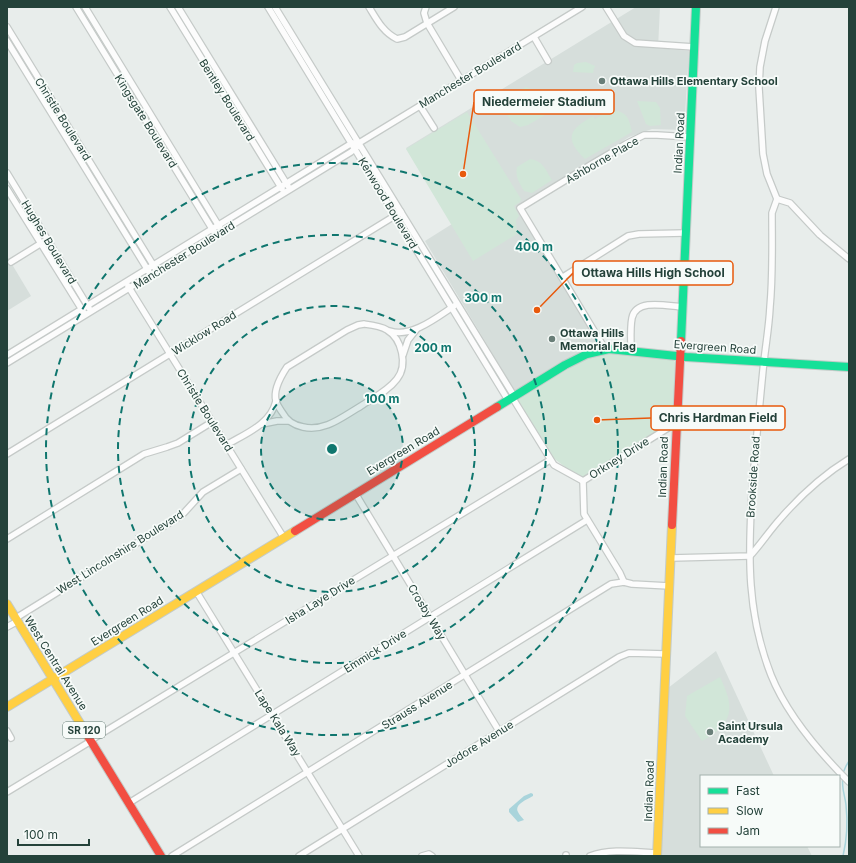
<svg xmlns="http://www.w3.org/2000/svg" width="856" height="863" font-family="Inter,sans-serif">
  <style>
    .built { fill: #d6dedb }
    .green { fill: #d1e6d8 }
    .water { fill: #a9d4db }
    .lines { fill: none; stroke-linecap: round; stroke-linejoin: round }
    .stream { stroke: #a9d4db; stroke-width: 1.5 }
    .street-casing { stroke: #c5cac8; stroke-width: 8 }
    .fast-casing { stroke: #c3cbc8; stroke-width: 10 }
    .slow-casing { stroke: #c3cbc8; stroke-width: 10 }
    .jam-casing { stroke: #c3cbc8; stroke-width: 10 }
    .street { stroke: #fcfcfc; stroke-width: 5.5 }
    .fast { stroke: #16e098; stroke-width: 8 }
    .slow { stroke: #ffcf43; stroke-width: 8 }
    .jam { stroke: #f24e42; stroke-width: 8 }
    .ring { fill: none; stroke: #0f766e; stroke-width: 2; stroke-dasharray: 7 5 }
    .poi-dot { fill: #697e78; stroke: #f7fbf9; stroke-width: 1.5 }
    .labels { text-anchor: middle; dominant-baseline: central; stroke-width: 3.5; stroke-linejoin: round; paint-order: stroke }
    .shield { fill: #f7fbf9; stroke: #637a73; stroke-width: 1 }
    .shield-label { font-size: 10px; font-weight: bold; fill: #24423a }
    .street-label { font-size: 11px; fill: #24423a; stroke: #f7fbf9 }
    .poi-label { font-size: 11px; font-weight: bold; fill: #24423a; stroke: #f7fbf9; text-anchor: start }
    .centre { fill: #0f766e; stroke: #f7fbf9; stroke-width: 2 }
    .ring-label { font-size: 12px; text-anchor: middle; font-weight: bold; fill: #0f766e; stroke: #f7fbf9; stroke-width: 3.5; stroke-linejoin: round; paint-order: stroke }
    .leader { fill: none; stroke: #e8590c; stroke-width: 1.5 }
    .callout-dot { fill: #e8590c; stroke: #f7fbf9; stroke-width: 1.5 }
    .callout { fill: #f7fbf9; stroke: #e8590c; stroke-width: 1.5 }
    .callout-label { font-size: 12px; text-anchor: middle; font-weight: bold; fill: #24423a }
  </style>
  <rect width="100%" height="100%" fill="#e8edeb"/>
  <g class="built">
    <polygon points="636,7 660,7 658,48 689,51 684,130 652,129 629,137 520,206 598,342 598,346 515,391 425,241 452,224 406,148"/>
    <polygon points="7,256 31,296 7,311"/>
    <polygon points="716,651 774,776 701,776 701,846 807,846 812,856 660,856 668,688"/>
  </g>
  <g class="green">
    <polygon points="586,62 595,66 595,67 594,68 593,73 573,72 574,65 577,63"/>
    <polygon points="526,87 530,89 545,115 528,125 520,127 511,121 501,103"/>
    <polygon points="637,101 656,102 660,108 661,125 650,126 646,124"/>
    <path d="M614,110C628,113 629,119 632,132L585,159C563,138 570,129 593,116L595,119L606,112Z"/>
    <polygon points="467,112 521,199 520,202 514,206 519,216 516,220 517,234 473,261 406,149"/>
    <path d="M530,159C543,161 545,169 552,180L532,193L524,191C519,182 515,177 517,167Z"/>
    <polygon points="610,351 673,360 675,362 673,419 671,423 583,477 568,469 552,457 517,399 594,354"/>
    <path d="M720,677C735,708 734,723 702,741L685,716L687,696Z"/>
  </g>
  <path class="water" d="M531,793L533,794V796C528,799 514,804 518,812C519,815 522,817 524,820L518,822L509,812V809L524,796Z"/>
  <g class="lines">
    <g class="stream">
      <polyline points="843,773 846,766 849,761"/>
      <path d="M843,777C841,788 845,795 846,805C848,823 847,839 843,856"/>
    </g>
    <defs>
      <g id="street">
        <polyline points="76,7 214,232"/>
        <polyline points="85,7 220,228"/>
        <polyline points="170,7 282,189"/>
        <polyline points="178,7 288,186"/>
        <polyline points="268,7 508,400"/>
        <polyline points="275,7 514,396"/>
        <path d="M369,7C377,20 383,32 397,39L405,37L454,7"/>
        <polyline points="426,7 424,13 427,23 461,80"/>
        <polyline points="606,7 624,36 635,43 694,47"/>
        <path d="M776,7L765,41L760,67L759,88L763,154L767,174L777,199L772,213C772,244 773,275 770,307C769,328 765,349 763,370C759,411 755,452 752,493C748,557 747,614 771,675C787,715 818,751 849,782"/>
        <polyline points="7,27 155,268"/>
        <polyline points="534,37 548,61"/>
        <polyline points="7,41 149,272"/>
        <polyline points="420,106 434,128"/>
        <polyline points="7,173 89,308"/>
        <polyline points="7,189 84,313"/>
        <polyline points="777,199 790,203 820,235 849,259"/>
        <polyline points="11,262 48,239"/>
        <polyline points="563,277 628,236 639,234 685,233"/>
        <polyline points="128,286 284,538"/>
        <path d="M364,324C372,325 381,326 387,330C402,339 408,365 397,379C388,391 373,398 361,406C342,417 325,432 303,427C293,425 287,421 282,412C280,409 277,405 276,401C273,390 281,376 287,367L347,330L358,325Z"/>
        <path d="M390,331C411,338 436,318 454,306"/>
        <polyline points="605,349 520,208 592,164 626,144 644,135 657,135 690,137"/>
        <path d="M631,350C631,340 630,328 632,318C636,298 667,306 682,307"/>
        <polyline points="7,355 352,143 359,143 582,7"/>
        <polyline points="403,355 408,340 416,330"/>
        <polyline points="7,363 351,152 357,147"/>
        <polyline points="512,397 554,465 583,481"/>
        <polyline points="262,424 277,421 288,421"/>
        <path d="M226,445C245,434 271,424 276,401"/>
        <polyline points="7,454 401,212"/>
        <polyline points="583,481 584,514 620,573 624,582"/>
        <polyline points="583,481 676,423"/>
        <polyline points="355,493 499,731"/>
        <polyline points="7,539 144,454 167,447 178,443 212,422"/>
        <path d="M671,558L750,556C761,544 770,530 781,518C801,495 823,475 849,459"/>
        <polyline points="196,591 359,856"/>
        <polyline points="16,618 182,515 203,492 241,469"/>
        <polyline points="7,627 18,621"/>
        <polyline points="7,731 11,738"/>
        <polyline points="91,740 550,460"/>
        <polyline points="7,792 91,741"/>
        <polyline points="129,803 587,520"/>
        <polyline points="566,855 566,856"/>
        <polyline points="172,856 611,584 624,582 632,584 669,586"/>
        <polyline points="299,856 619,657 629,653 666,654"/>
        <polyline points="422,856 429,854 432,856"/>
        <path d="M590,856C611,848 635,852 657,853"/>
      </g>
      <g id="fast">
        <polyline points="681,341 696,7"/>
        <polyline points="497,407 565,365 587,354 609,349 686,357 849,367"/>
      </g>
      <g id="slow">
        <polyline points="7,604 89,738"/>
        <polyline points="7,707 295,531"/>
        <polyline points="657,856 672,525"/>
      </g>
      <g id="jam">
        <polyline points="672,525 681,341"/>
        <polyline points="295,531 497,407"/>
        <polyline points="89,738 161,856"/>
      </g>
    </defs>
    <use href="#street" class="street-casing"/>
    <use href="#fast" class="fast-casing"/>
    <use href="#slow" class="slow-casing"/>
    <use href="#jam" class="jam-casing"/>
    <use href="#street" class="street"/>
    <use href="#fast" class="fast"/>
    <use href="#slow" class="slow"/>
    <use href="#jam" class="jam"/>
  </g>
  <circle cx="332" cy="449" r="71" fill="#0f766e" fill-opacity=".12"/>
  <g class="ring">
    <circle cx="332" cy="449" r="71"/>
    <circle cx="332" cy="449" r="143"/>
    <circle cx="332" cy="449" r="214"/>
    <circle cx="332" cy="449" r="286"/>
  </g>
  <g class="poi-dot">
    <circle cx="602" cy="81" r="4"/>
    <circle cx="552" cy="339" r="4"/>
    <circle cx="710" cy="732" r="4"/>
  </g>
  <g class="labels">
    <rect class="shield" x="63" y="722" width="42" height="16" rx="3"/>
    <g class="shield-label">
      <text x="84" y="730">SR 120</text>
    </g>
    <g class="street-label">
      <text transform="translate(470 75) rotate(-31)">Manchester Boulevard</text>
      <text transform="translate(227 100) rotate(58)">Bentley Boulevard</text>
      <text transform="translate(63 119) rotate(58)">Christie Boulevard</text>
      <text transform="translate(146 121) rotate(58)">Kingsgate Boulevard</text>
      <text transform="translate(679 143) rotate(-87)">Indian Road</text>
      <text transform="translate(602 160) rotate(-30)">Ashborne Place</text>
      <text transform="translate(388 203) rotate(59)">Kenwood Boulevard</text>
      <text transform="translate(49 242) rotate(59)">Hughes Boulevard</text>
      <text transform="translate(184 255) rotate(-32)">Manchester Boulevard</text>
      <text transform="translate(204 333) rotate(-32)">Wicklow Road</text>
      <text transform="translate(715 347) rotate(4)">Evergreen Road</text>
      <text transform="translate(205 410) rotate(58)">Christie Boulevard</text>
      <text transform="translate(403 451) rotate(-31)">Evergreen Road</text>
      <text transform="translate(619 458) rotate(-32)">Orkney Drive</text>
      <text transform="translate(663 467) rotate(-88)">Indian Road</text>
      <text transform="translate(753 477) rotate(-86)">Brookside Road</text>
      <text transform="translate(120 552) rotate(-32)">West Lincolnshire Boulevard</text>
      <text transform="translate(320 600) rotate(-32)">Isha Laye Drive</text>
      <text transform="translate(427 612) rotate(59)">Crosby Way</text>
      <text transform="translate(127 621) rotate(-32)">Evergreen Road</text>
      <text transform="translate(375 651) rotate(-32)">Emmick Drive</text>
      <text transform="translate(56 663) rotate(58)">West Central Avenue</text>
      <text transform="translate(417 705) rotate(-32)">Strauss Avenue</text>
      <text transform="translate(278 723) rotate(58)">Lape Kala Way</text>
      <text transform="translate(479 744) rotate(-32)">Jodore Avenue</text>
      <text transform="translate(649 791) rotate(-88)">Indian Road</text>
    </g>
    <g class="poi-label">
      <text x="610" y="81">Ottawa Hills Elementary School</text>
      <text x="560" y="333">Ottawa Hills<tspan x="560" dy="13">Memorial Flag</tspan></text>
      <text x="718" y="726">Saint Ursula<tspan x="718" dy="13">Academy</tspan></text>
    </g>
  </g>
  <circle cx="332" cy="449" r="6" class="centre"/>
  <g class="ring-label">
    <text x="534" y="251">400 m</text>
    <text x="483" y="302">300 m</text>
    <text x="433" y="352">200 m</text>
    <text x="382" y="403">100 m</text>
  </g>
  <path class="leader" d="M463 174L474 102M537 310L573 273M597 420L651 418"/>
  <g class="callout-dot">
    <circle cx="463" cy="174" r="4"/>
    <circle cx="537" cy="310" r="4"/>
    <circle cx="597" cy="420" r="4"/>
  </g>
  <g class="callout">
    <rect x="474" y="90" width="140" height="24" rx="4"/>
    <rect x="573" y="261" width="160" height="24" rx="4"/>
    <rect x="651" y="406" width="134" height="24" rx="4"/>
  </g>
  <g class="callout-label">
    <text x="544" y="106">Niedermeier Stadium</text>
    <text x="653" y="277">Ottawa Hills High School</text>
    <text x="718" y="422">Chris Hardman Field</text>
  </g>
  <rect width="856" height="863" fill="none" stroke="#24423a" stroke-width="16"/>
  <rect x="700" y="775" width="140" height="72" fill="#f7fbf9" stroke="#a3b1ad"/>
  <rect x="708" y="788" width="20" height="6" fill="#16e098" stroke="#a3b1ad"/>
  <text x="736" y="795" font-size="12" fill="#24423a">Fast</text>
  <rect x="708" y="808" width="20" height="6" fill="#ffcf43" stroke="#a3b1ad"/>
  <text x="736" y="815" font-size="12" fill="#24423a">Slow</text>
  <rect x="708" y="828" width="20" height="6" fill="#f24e42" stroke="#a3b1ad"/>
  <text x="736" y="835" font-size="12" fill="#24423a">Jam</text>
  <path d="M18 839v6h71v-6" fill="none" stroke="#24423a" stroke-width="2"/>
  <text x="24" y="839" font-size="12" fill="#24423a" stroke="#f7fbf9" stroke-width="3" paint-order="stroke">100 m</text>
</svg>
